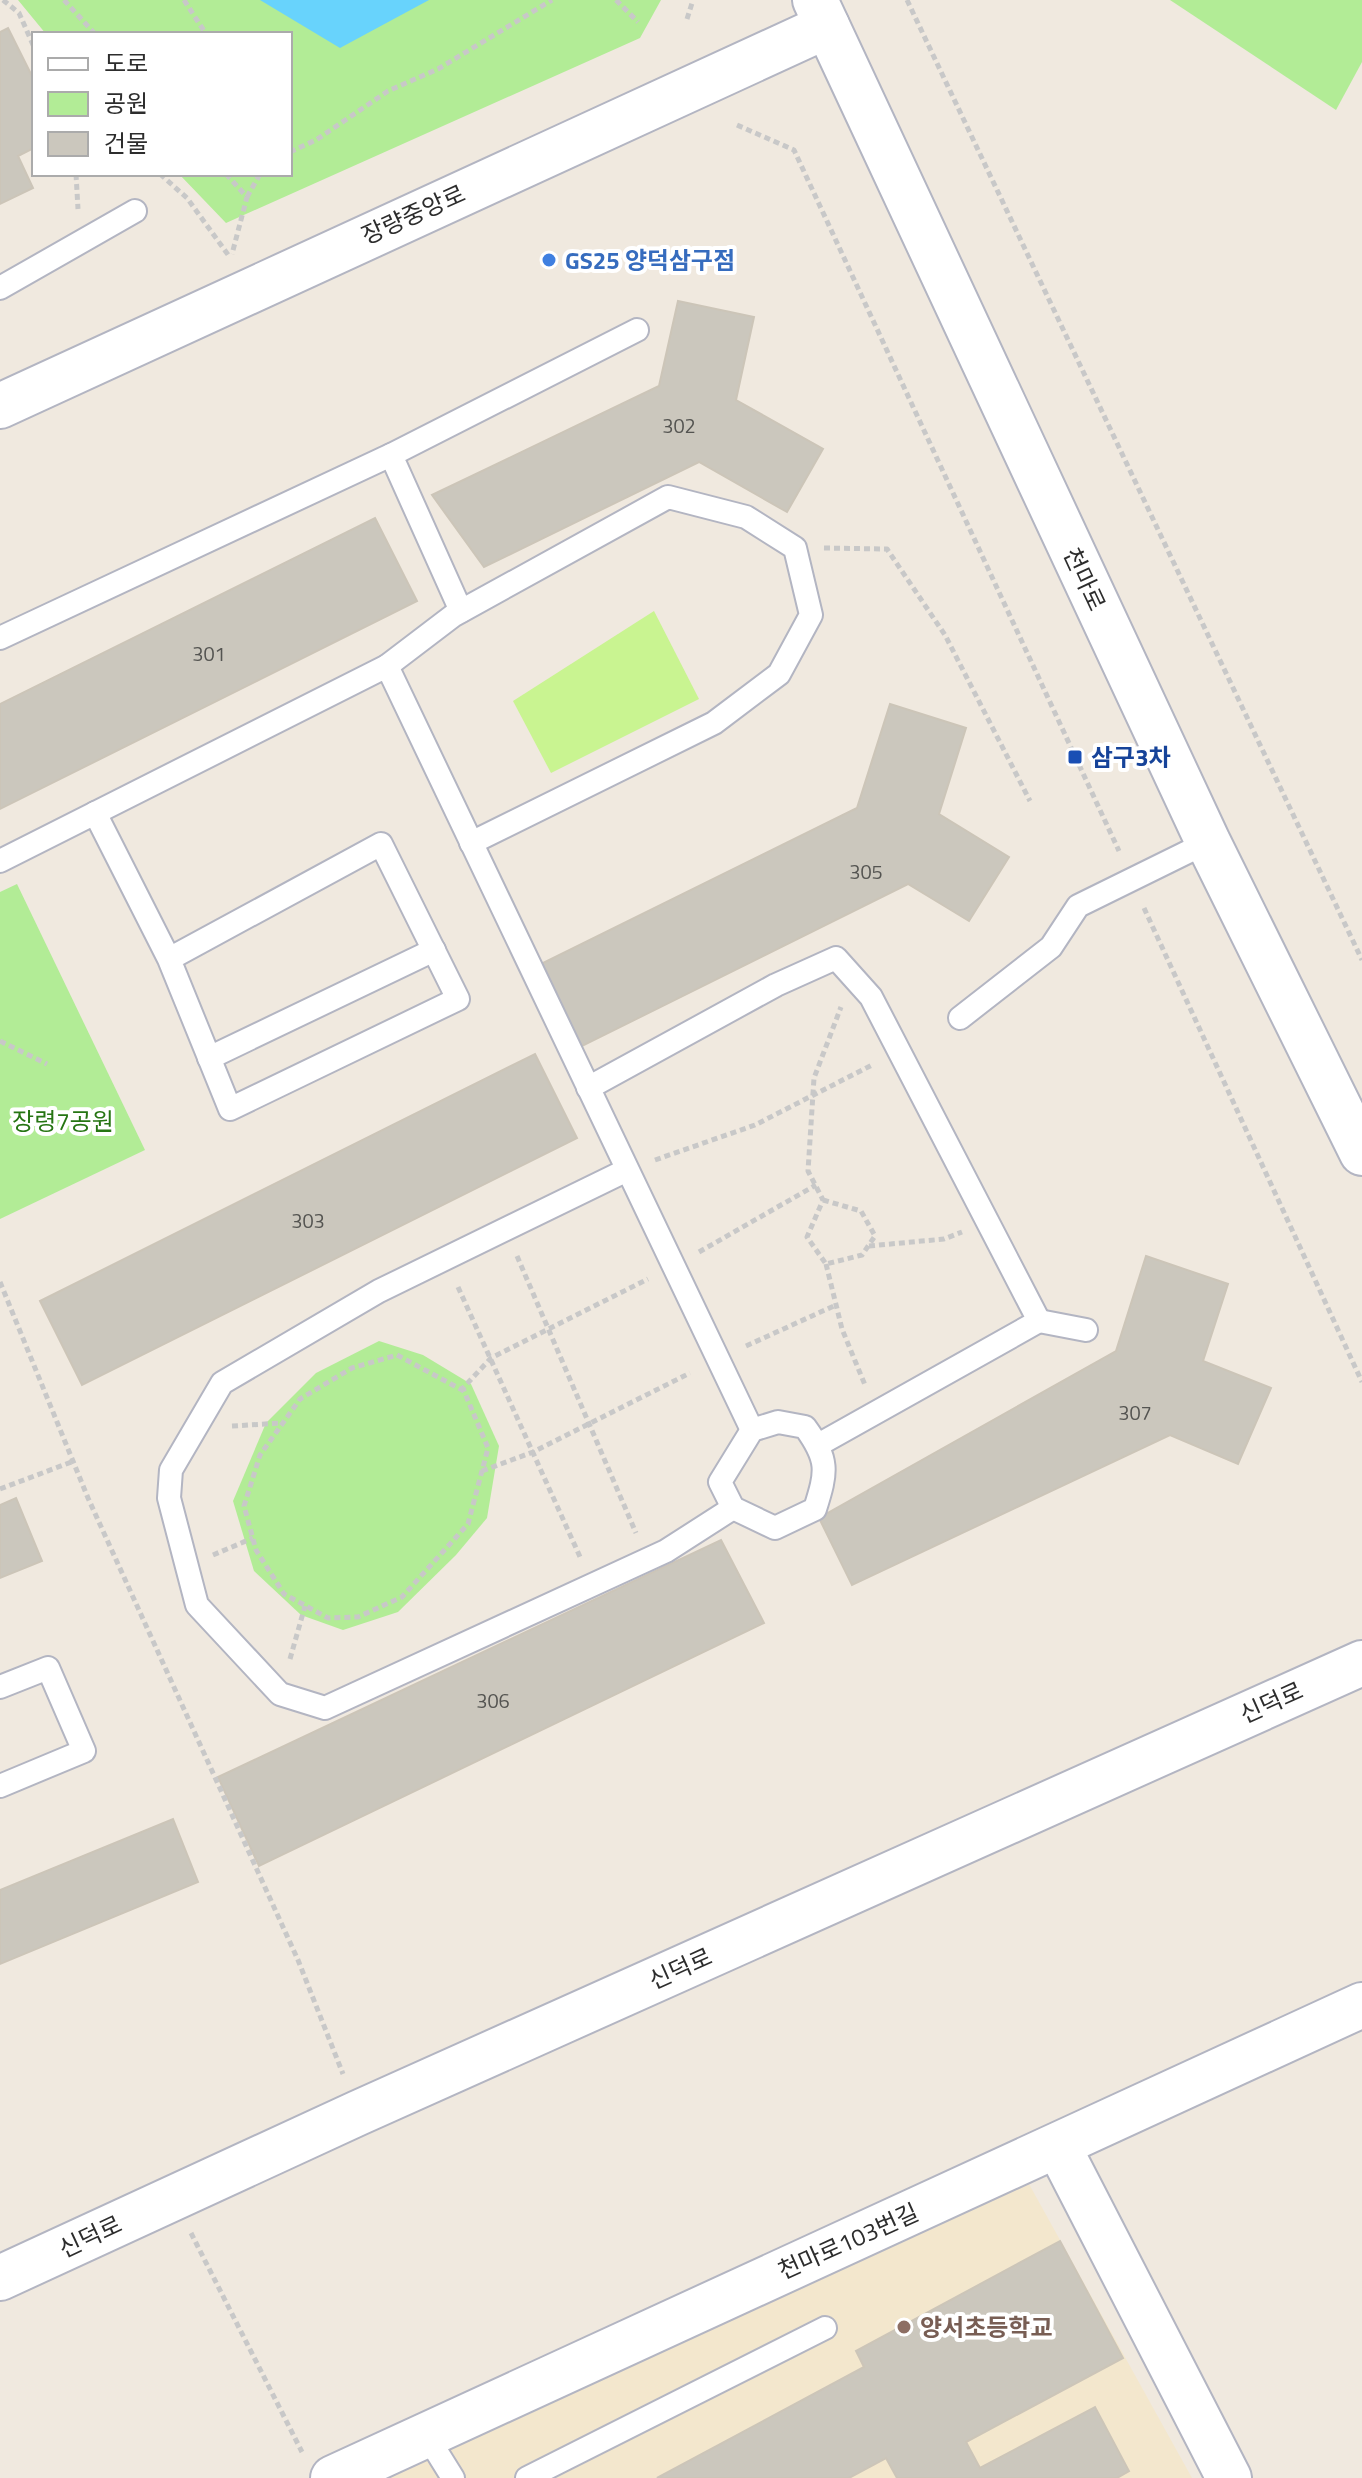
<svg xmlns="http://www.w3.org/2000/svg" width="1362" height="2478" font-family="'Titillium Web','Noto Sans KR',sans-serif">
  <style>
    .education { fill: #f3e7cd }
    .green { fill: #b2ec96 }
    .pitch { fill: #c9f491 }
    .water { fill: #68d3fc }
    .building { fill: #cbc7bd; stroke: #ccc5b8; stroke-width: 2 }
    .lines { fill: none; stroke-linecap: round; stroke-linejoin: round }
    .service-casing { stroke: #b3b5c2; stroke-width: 26 }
    .minor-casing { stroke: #b3b5c2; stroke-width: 48 }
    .tertiary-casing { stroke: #b3b5c2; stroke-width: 48 }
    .path { stroke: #c8c8c8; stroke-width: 5; stroke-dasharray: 6 4; stroke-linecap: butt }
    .service { stroke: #fff; stroke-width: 22 }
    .minor { stroke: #fff; stroke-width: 44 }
    .tertiary { stroke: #fff; stroke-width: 44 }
    .shop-dot { fill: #3f7fe0; stroke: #fff; stroke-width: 3 }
    .transit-dot { fill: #1a4fb4; stroke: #fff; stroke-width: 3 }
    .education-dot { fill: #8d6e63; stroke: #fff; stroke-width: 3 }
    .labels { text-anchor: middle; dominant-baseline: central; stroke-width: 8; stroke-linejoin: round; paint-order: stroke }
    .number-label { font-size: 20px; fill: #545451 }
    .street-label { font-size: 24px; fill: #2d2d2d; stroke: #fff }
    .shop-label { font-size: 24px; font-weight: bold; fill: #366cbe; stroke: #fff; text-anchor: start }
    .transit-label { font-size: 24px; font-weight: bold; fill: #164399; stroke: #fff; text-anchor: start }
    .park-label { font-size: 24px; fill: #267513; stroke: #fff }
    .education-label { font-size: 24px; font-weight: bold; fill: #785e54; stroke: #fff; text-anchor: start }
  </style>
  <rect width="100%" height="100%" fill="#f0e9df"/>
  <polygon class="education" points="1024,2175 1192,2478 375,2478"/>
  <g class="green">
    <polygon points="18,0 661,0 640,38 226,223 179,174 290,174 290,34 46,34"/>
    <polygon points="1170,0 1362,0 1362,62 1336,110"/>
    <polygon points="17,884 145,1150 0,1219 0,892"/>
    <polygon points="379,1341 423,1355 471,1384 499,1446 487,1518 456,1555 398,1612 343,1630 301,1615 254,1571 233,1501 266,1423 316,1373"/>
  </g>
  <polygon class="pitch" points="654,611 699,699 551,773 513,701"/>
  <polygon class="water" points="260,0 429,0 340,48"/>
  <g class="building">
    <polygon points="8,28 34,80 34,148 18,156 33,188 0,204 0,32"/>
    <polygon points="678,301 754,317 736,400 823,449 787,512 699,462 484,567 432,495 659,386"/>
    <polygon points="375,518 417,601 0,809 0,704"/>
    <polygon points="890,704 966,728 939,814 1009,857 969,921 908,884 580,1047 539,965 857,808"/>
    <polygon points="535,1054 577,1138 82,1385 40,1301"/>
    <polygon points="1146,1256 1228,1284 1203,1361 1271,1388 1238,1464 1170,1435 852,1585 819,1518 1116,1351"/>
    <polygon points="16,1498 42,1561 0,1578 0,1505"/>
    <polygon points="721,1540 764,1623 259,1866 218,1777"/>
    <polygon points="173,1819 198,1882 0,1964 0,1890"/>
    <polygon points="1060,2241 1123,2358 966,2442 980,2468 1095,2407 1129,2471 1117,2478 897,2478 886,2458 849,2478 657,2478 864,2367 856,2351"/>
  </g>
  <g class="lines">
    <defs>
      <g id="service">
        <polyline points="0,288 135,211"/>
        <polyline points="461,611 391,455 637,330"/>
        <polyline points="0,638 391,455"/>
        <polyline points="387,666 454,615 668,497 746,517 795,548 811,615 779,674 714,723 471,843"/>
        <polyline points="95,813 169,959 381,844 458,999 230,1109 169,959"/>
        <polyline points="0,861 387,666 752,1430"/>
        <polyline points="960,1018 1051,947 1078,906 1208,842"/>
        <polyline points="209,1058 434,950"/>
        <polyline points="588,1088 776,985 836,958 871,997 1039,1321 818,1445"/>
        <polyline points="627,1170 379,1291 222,1383 171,1470 169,1498 197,1605 280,1694 325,1708 666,1551 733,1508"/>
        <polyline points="1039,1321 1086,1330"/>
        <path d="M778,1422L805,1427C829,1460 827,1471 815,1509L775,1528L733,1508L720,1482L752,1430Z"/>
        <polyline points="0,1687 48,1668 84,1751 0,1786"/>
        <polyline points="425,2433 453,2478"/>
        <polyline points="527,2478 825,2328"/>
      </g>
      <g id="minor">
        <polyline points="1058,2146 1229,2478"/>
        <polyline points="333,2478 1362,2005"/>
      </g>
      <g id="tertiary">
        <polyline points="815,0 1208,842 1362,1153"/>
        <polyline points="0,406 827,26"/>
        <polyline points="0,2278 358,2113 1362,1663"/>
      </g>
    </defs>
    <use href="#service" class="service-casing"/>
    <use href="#minor" class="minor-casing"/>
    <use href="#tertiary" class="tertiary-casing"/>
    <g class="path">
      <polyline points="3,0 19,13 34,47"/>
      <polyline points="64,0 95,34"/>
      <polyline points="184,0 206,34"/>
      <polyline points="616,0 638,22"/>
      <polyline points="907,0 1362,960"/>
      <polyline points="687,19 693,0"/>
      <polyline points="737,125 794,150 1119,851"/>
      <polyline points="290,152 316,140 388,91 438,69 552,0"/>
      <polyline points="76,174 78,209"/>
      <polyline points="160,174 187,198 229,256"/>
      <polyline points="226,174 247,197 232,254"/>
      <polyline points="247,197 260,174"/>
      <polyline points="824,548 887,549 945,635 1030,801"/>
      <polyline points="1144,908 1362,1382"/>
      <polyline points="0,1041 47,1064"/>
      <polyline points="655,1160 755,1125 872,1065"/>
      <polyline points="823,1200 861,1211 875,1236 862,1255 826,1264 807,1237 823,1200 808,1171 814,1078 841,1007"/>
      <polyline points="869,1246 944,1239 962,1232"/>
      <polyline points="699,1252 816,1185"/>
      <polyline points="517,1256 636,1533"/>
      <polyline points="826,1264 842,1329 865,1385"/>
      <polyline points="0,1282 88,1498 298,1960 343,2074"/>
      <polyline points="458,1287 581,1559"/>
      <polyline points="746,1346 836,1305"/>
      <polyline points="464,1391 397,1355 352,1368 300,1399 260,1455 244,1506 256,1550 284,1594 328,1618 358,1617 402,1597 468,1524 488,1448 464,1391 463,1388 491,1358 648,1279"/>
      <polyline points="232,1426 282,1423"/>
      <polyline points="482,1471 533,1452 690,1373"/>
      <polyline points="0,1489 74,1461"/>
      <polyline points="213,1555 253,1538"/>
      <polyline points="290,1659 305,1606"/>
      <polyline points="191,2233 302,2452"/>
    </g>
    <use href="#service" class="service"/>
    <use href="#minor" class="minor"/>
    <use href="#tertiary" class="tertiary"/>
  </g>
  <circle class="shop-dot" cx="549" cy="260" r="8"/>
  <rect class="transit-dot" x="1067" y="749" width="16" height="16" rx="4"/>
  <circle class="education-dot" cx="904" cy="2327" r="8"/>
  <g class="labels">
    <g class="number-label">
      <text x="679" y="425">302</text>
      <text x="209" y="653">301</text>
      <text x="866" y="871">305</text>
      <text x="308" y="1220">303</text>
      <text x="1135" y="1412">307</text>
      <text x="493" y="1700">306</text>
    </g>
    <g class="street-label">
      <text transform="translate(413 214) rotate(-24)">장량중앙로</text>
      <text transform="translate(1085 579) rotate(65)">천마로</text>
      <text transform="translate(1271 1702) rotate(-24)">신덕로</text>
      <text transform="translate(680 1968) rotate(-24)">신덕로</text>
      <text transform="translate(90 2236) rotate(-25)">신덕로</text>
      <text transform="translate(848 2241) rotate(-24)">천마로103번길</text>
    </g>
    <g class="shop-label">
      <text x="565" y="260">GS25 양덕삼구점</text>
    </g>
    <g class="transit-label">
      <text x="1091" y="757">삼구3차</text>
    </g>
    <g class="park-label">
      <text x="63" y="1121">장령7공원</text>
    </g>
    <g class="education-label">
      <text x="920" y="2327">양서초등학교</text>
    </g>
  </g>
  <rect x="32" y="32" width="260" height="144" fill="#ffffff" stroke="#ababab" stroke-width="2"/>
  <rect x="48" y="58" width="40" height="12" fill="#ffffff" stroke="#ababab" stroke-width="2"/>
  <text x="104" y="72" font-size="24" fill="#2d2d2d">도로</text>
  <rect x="48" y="92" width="40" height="24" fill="#b2ec96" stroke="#ababab" stroke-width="2"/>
  <text x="104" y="112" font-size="24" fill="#2d2d2d">공원</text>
  <rect x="48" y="132" width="40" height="24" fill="#cbc7bd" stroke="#ababab" stroke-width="2"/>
  <text x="104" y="152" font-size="24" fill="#2d2d2d">건물</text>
</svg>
